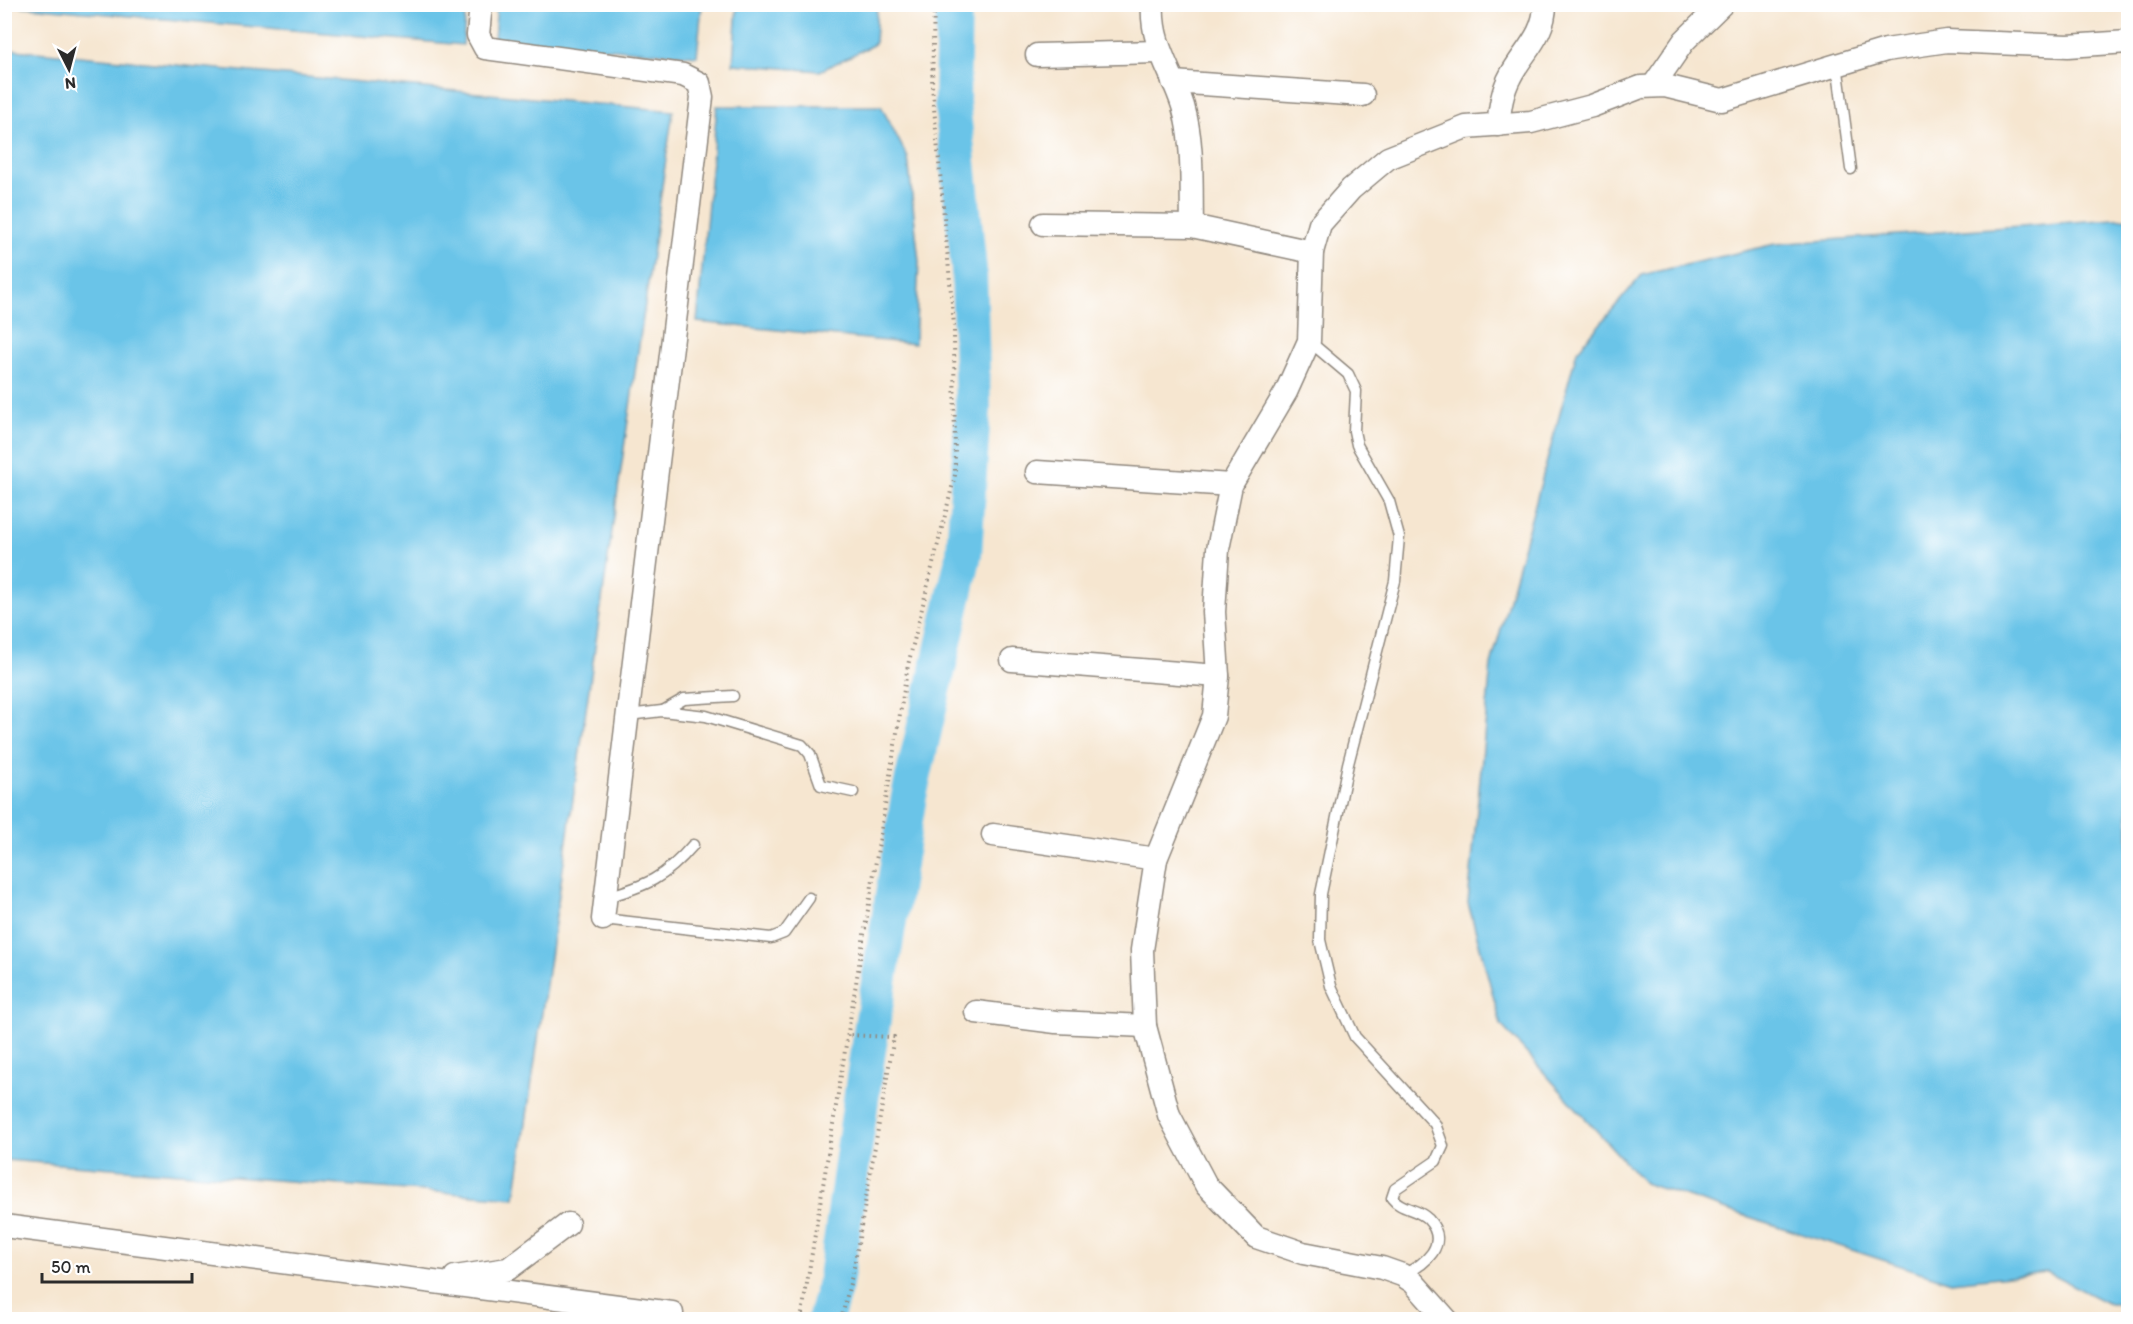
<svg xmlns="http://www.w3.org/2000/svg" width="2133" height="1324" font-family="Itim,sans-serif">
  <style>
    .water { fill: #6ac4e8; stroke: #4a788a; stroke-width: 1.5 }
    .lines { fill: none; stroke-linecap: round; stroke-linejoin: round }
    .river { stroke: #6ac4e8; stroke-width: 36 }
    .lane-casing { stroke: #90887e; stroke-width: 13 }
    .street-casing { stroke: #90887e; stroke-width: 25 }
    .path { stroke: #90887e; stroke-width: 4; stroke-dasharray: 1.5 4.5; stroke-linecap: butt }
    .lane { stroke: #fff; stroke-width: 10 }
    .street { stroke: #fff; stroke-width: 22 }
  </style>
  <rect width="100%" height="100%" fill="#fff"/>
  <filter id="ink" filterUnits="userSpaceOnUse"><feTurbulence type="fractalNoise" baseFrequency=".0167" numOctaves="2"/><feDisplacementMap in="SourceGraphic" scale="12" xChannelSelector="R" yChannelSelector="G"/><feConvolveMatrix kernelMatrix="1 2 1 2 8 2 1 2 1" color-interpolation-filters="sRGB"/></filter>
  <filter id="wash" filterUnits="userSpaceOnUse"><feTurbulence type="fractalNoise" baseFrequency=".008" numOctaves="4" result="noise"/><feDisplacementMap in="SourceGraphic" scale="24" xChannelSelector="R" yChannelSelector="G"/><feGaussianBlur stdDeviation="1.35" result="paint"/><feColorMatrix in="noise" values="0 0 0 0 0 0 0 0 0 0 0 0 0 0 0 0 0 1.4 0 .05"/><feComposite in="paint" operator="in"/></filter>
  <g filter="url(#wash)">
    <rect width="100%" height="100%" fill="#f6e6d0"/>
    <g class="water">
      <polygon points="4,5 5,4 466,5 463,45"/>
      <polygon points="497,5 702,5 697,56 494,39"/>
      <polygon points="737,5 877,5 875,44 820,71 733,64"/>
      <polygon points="4,49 673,111 515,1198 5,1160"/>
      <polygon points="717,106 881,106 908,158 919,262 915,344 697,322"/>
      <polygon points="2128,218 2128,1304 2109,1304 2047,1272 1951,1282 1644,1183 1501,1025 1468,903 1491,665 1577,351 1642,275 1775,244"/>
    </g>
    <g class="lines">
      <polyline class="river" points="825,1320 835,1285 867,1057 909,796 964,554 973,408 969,270 952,102 954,4"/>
    </g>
  </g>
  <g filter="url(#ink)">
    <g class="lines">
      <defs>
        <g id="lane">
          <polyline points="1837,64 1851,169"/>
          <path d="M1309,341L1348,374L1356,391L1354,431L1357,445L1389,501L1399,537L1395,581L1348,764L1321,894L1320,940L1331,986L1355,1037L1435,1124L1443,1146L1436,1161L1395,1189L1392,1198C1401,1210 1417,1208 1428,1219C1451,1244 1425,1265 1402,1275"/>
          <polyline points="663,711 684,699 733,696"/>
          <polyline points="628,715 662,711 706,716 802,745 810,754 821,785 853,792"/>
          <path d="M606,897C646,886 665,878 693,845"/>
          <polyline points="603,919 771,938 784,933 809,898"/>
        </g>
        <g id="street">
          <polyline points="481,4 478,35 485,48 683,75 699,83 702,97 603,919"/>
          <path d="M1153,4C1150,43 1172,71 1183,106C1194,144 1191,186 1192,226"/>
          <polyline points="1037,55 1159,52"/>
          <polyline points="1173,82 1363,95"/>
          <polyline points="1653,86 1684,41 1722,4"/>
          <path d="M1498,125C1500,108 1502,91 1511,75C1524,51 1545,35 1545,4"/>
          <polyline points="1043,224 1192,226 1312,252"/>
          <polyline points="1037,472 1231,485"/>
          <polyline points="1012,660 1218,676"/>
          <polyline points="993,835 1156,859"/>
          <polyline points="976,1012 1056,1022 1145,1026"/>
          <polyline points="4,1226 672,1313"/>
          <polyline points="455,1277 508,1269 568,1224"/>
          <polyline points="1447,1320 1413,1282 1402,1275 1382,1268 1303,1253 1256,1237 1206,1185 1169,1115 1145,1026 1142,950 1156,859 1214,716 1218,676 1214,612 1218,549 1231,485 1286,392 1309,341 1312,252 1320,224 1351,189 1388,158 1466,127 1531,122 1592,106 1641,87 1665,86 1722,100 1886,50 1947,41 2068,46 2128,42"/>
        </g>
      </defs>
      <use href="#lane" class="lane-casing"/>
      <use href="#street" class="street-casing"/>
      <g class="path">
        <polyline points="801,1320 908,665 955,475 954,325 932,86 934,4"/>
        <polyline points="841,1320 854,1267 894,1037 848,1035"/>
      </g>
      <use href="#lane" class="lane"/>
      <use href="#street" class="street"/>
    </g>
  </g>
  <rect width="2133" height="1324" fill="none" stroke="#fff" stroke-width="24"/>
  <g transform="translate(69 69) rotate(174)" stroke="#ffffff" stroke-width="4.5" paint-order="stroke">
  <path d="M0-4.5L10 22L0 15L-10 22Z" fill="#2b2b2b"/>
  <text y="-9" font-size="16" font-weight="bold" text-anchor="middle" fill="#2b2b2b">N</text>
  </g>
  <path d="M42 1273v9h150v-9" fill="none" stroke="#2b2b2b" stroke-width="3"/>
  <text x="51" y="1273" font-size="18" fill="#2b2b2b" stroke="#ffffff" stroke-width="4.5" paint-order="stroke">50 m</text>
</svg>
